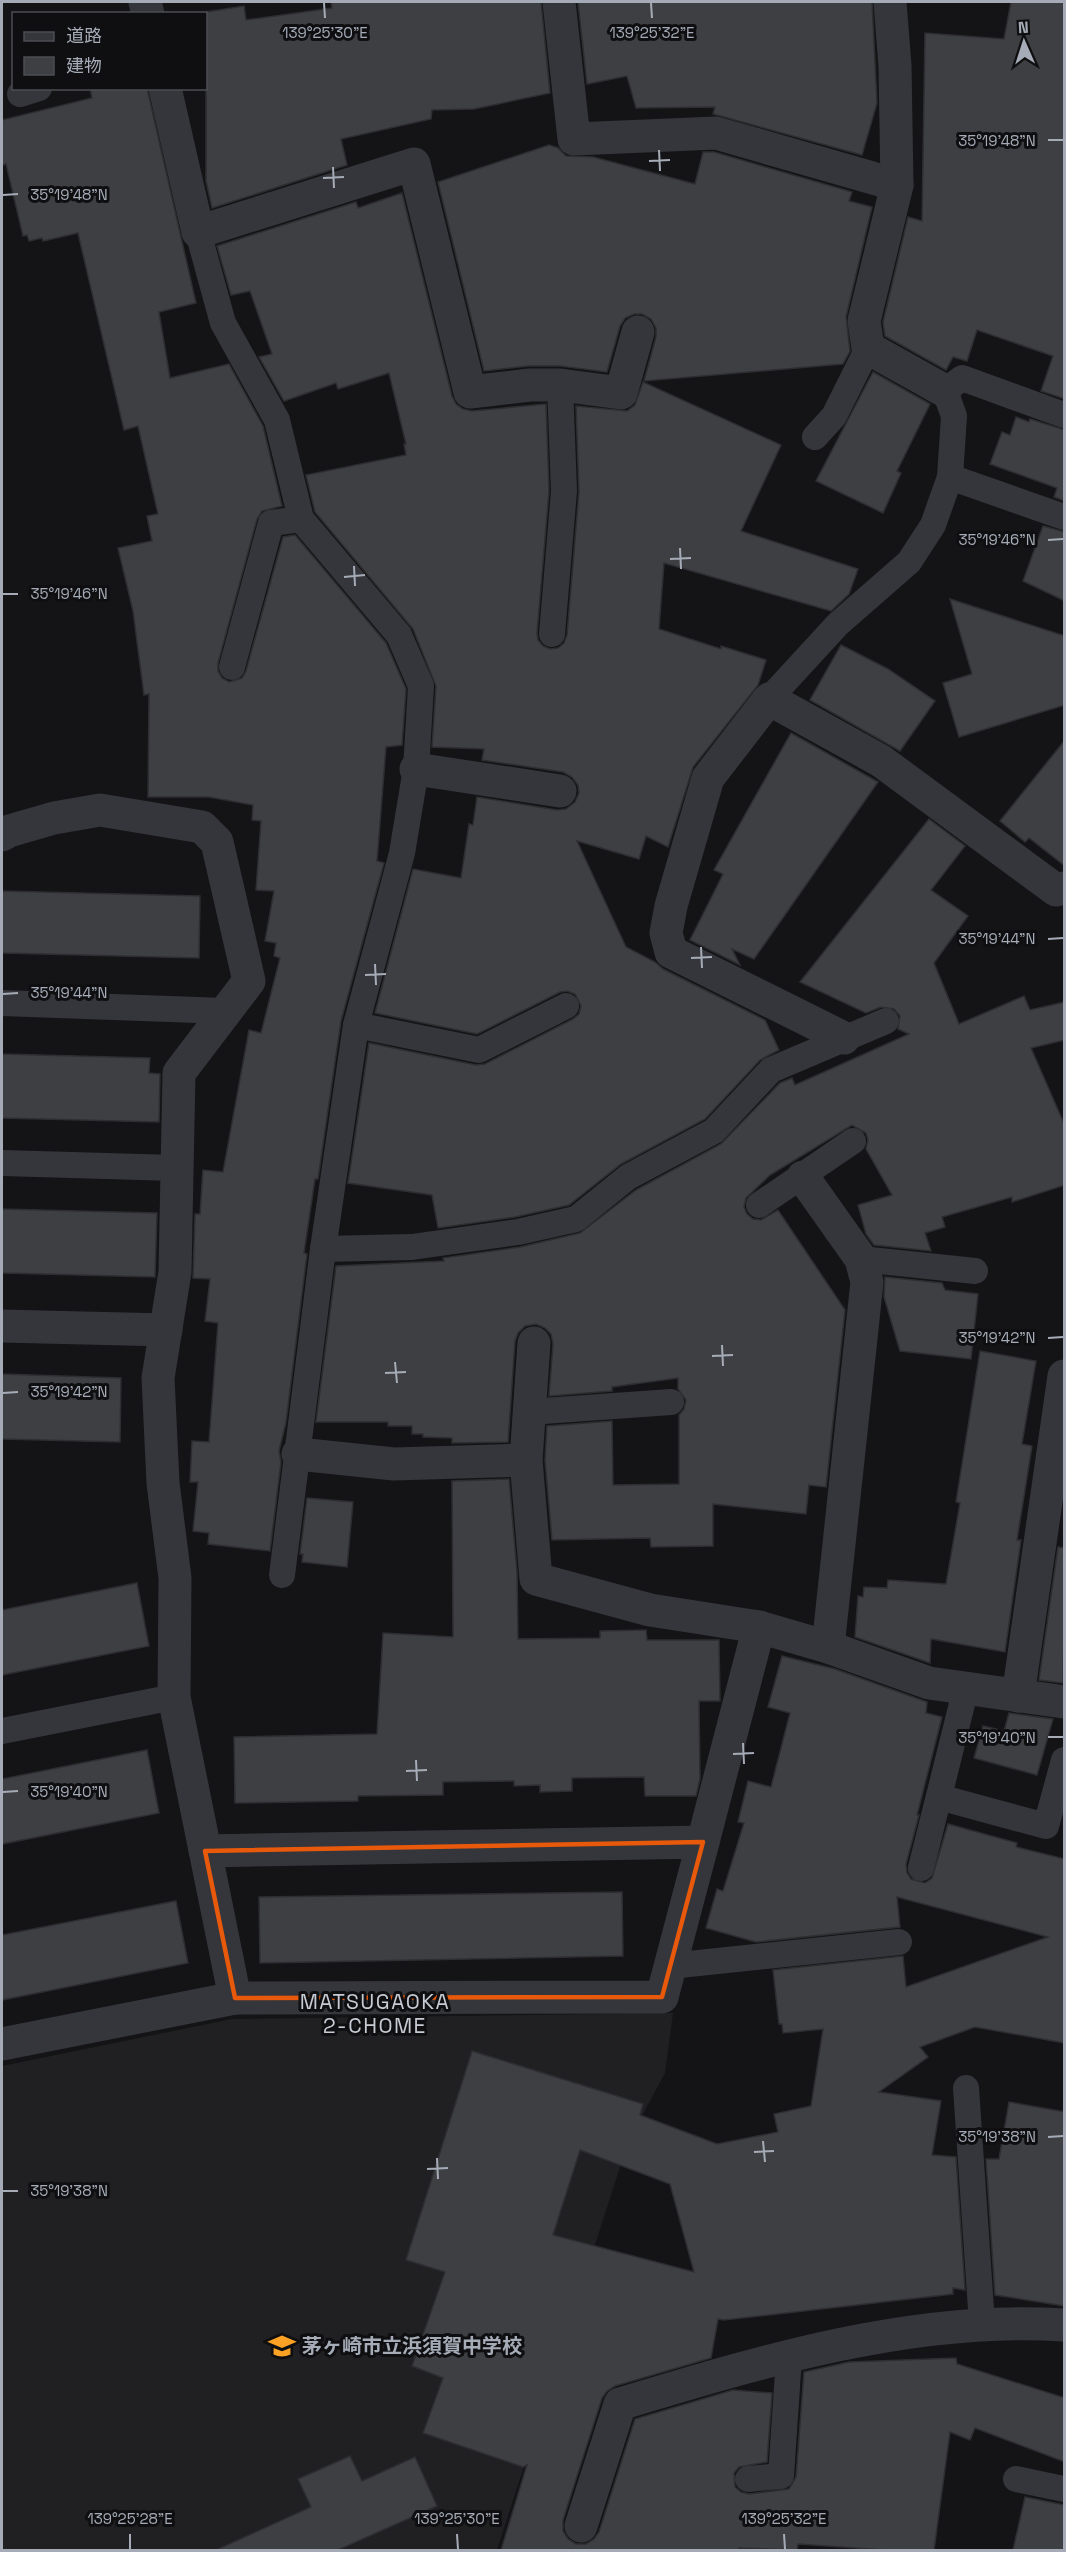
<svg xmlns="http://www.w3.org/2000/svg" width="1066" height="2552" font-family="'Space Grotesk','Noto Sans JP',sans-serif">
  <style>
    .built { fill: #202023 }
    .building { fill: #3e3f43; stroke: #2e2e32; stroke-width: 1.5; fill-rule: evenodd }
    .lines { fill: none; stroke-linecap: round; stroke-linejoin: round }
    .service { stroke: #35363b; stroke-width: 26 }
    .minor { stroke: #35363b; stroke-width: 33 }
    .marked { fill: none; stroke: #e8590c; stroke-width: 4.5; stroke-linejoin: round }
    .ticks { fill: none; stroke: #a5acb7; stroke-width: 2 }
    .labels { text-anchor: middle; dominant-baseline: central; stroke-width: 6; stroke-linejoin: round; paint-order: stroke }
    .poi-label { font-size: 20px; font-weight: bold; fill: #a5acb7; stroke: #0f0f11; text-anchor: start }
    .neighbourhood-label { font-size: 21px; letter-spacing: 1.5px; fill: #c6cad3; stroke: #0f0f11 }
    .ticks-label { font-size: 15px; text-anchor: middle; fill: #a5acb7; stroke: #0f0f11; stroke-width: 6; stroke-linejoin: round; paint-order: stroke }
  </style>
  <rect width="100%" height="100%" fill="#141416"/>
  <polygon class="built" points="673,2013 665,2073 628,2142 497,2550 2,2550 2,2066 232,2019"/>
  <g class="building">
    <polygon points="331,2 541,2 550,93 474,109 432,110 431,119 341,139 347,165 212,208 206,181 206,12 244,6 246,20 332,8"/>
    <polygon points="578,2 872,2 877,103 862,155 713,114 715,107 636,108 627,76 587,84"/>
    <polygon points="1011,2 1065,2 1065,399 1041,391 1053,356 977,330 967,361 953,357 946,370 885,336 883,322 908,217 922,221 925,33 1004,39"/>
    <polygon points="90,88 147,88 196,303 159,312 170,378 229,364 263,426 282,506 262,511 257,519 218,663 218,671 222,678 229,682 242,678 246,671 283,537 295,535 386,643 406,689 402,745 386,747 377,861 384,863 341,1021 318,1179 315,1179 304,1253 307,1254 286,1422 279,1451 281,1462 270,1551 208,1544 209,1533 193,1531 198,1482 190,1482 192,1441 209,1442 218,1323 205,1321 210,1279 193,1278 195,1214 200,1214 203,1170 223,1172 249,1030 261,1033 280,958 274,956 276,943 265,941 274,891 256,890 261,821 252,820 253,805 209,797 148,797 149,694 144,695 133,611 118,548 152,541 147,516 158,514 138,426 124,430 78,233 43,241 42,238 29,241 27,235 23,236 6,164 2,165 2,120 92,98"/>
    <polygon points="549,145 558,148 566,156 593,157 695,184 703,152 714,152 852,192 849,201 872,207 846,317 850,351 843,364 644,381 656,337 656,328 651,319 642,314 634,314 625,318 620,326 607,372 560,366 528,366 484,371 438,182"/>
    <polygon points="402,193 452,396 456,404 463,409 472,411 546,404 549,491 537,633 538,640 543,646 550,649 558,648 564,643 567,635 579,492 576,406 627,411 635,405 643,382 781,445 741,531 858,569 849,594 831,611 664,563 659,629 721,649 721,646 766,660 758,685 693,767 668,847 646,836 639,859 577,841 626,947 655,962 663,969 765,1020 779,1050 760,1060 705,1119 621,1164 569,1205 515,1217 438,1228 432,1195 348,1183 369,1043 476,1065 485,1064 573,1019 579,1014 581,1006 575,994 567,991 560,992 477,1034 375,1013 413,869 461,878 469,824 473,825 477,797 557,810 566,809 575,802 579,793 578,785 572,777 563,772 482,760 484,749 432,747 436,686 413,629 315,512 306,475 406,455 404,444 406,444 389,373 338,389 336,383 284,401 259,357 272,354 250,291 231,295 217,246 356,202 358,208"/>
    <polygon points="873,372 930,404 897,471 901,473 883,513 816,481"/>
    <polygon points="1016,417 1029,422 1030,419 1065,430 1065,501 1054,497 1057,488 990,464 1002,432 1010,435"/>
    <polygon points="1043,526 1065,532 1065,601 1023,581"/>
    <polygon points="950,599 1065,636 1065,705 959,737 943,683 972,674"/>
    <polygon points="841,645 888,669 935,701 900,751 810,700"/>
    <polygon points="791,733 878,782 754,959 732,949 740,965 690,940 723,874 714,870"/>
    <polygon points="1065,740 1065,866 1029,838 1025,842 1000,821"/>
    <polygon points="929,819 965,846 931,890 968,916 934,963 959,1024 1024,996 1030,1010 1065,1002 1065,1040 1031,1048 1065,1126 1065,1185 1012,1202 1012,1197 942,1217 945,1227 925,1233 931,1251 874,1245 866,1234 858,1205 892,1195 866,1149 868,1140 866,1133 852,1125 770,1175 746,1198 744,1207 747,1214 753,1219 761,1220 778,1210 845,1310 826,1487 809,1485 806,1514 713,1504 713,1546 651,1547 650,1538 552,1540 545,1460 547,1426 612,1421 613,1485 679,1484 679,1415 684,1409 686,1400 678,1389 678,1378 612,1387 612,1391 549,1396 553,1344 551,1334 545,1328 536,1324 525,1326 518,1333 515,1341 508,1442 452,1443 452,1438 423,1437 423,1434 412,1434 412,1426 388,1426 388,1422 316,1422 336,1266 444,1261 443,1258 520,1247 580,1233 636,1190 721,1144 780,1083 792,1078 795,1085 909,1034 898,1029 900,1016 894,1009 881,1007 866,1013 800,982"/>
    <polygon points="2,891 200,896 199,958 2,953"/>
    <polygon points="2,1054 150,1058 149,1073 160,1074 159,1122 2,1118"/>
    <polygon points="2,1209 157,1213 155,1277 2,1273"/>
    <polygon points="885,1277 942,1283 945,1290 978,1294 971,1359 900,1351 884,1297"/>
    <polygon points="980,1351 1036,1361 1022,1444 1032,1446 1017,1540 1021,1540 1005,1652 931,1639 930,1663 855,1637 858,1596 863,1597 864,1587 887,1588 888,1580 946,1584 960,1503 956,1502"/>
    <polygon points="2,1374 121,1378 120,1442 2,1439"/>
    <polygon points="509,1479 517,1572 518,1639 600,1638 600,1631 646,1630 647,1640 719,1640 720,1701 699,1701 700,1779 696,1796 645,1796 644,1777 572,1778 572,1791 540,1792 540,1785 514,1786 514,1781 443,1782 443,1795 358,1796 358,1801 235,1803 234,1737 377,1734 383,1633 453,1637 452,1481"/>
    <polygon points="307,1498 353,1502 347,1567 302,1562 303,1554 300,1554"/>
    <polygon points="1058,1547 1065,1548 1063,1683 1039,1680"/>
    <polygon points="137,1583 149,1646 2,1675 2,1610"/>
    <path d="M782,1656L835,1669L927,1702L926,1713L942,1717L917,1815H919L906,1864L907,1873L911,1879L925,1883L932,1878L948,1824L1017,1843L1016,1847L1065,1859V2043L975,2027L920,2047L928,2057L879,2092L941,2101L932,2155L956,2157L965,2290L953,2288V2294L724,2320L718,2319L711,2358L615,2386L607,2391L602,2398L563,2520V2531L568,2539L576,2544H586L594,2539L599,2532L635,2419L733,2390L772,2393L767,2462L739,2467L734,2473L735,2487L741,2492L749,2494L789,2489L796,2477L804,2372L849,2362L956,2358L957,2364L1065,2398V2462L975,2428L970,2440L950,2432L934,2550H885L798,2544L797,2550L739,2548V2550H501L527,2465L523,2467L423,2433L443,2378L412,2366L445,2272L406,2260L472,2051L643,2104L640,2115L717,2144L778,2132L774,2114L811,2106L823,2029L783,2033L782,2024H779L773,1970L903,1956L906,1987L1048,1937L897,1897L900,1927L756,1942L706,1928L717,1889L723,1891L744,1823L738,1822L748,1781L771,1787L790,1713L768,1707ZM580,2150L670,2184L694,2272L553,2235Z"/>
    <polygon points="1009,1713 1053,1719 1037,1775 974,1758 983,1726 1004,1731"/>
    <polygon points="147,1750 159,1813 2,1844 2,1779"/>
    <polygon points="622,1892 623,1956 260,1963 259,1897"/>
    <polygon points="176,1901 188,1963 2,2000 2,1935"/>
    <polygon points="1009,2102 1065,2112 1065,2306 995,2295 986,2159 999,2159"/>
    <polygon points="350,2456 362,2481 415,2457 437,2506 338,2550 216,2550 311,2507 298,2479"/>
    <polygon points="1025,2497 1065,2505 1065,2550 1013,2550"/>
  </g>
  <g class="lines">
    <g class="service">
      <polyline points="20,94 39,88"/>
      <polyline points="198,232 223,323 277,420 301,519 399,635 421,686 416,769 402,853 356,1025 323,1249 282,1575"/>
      <polyline points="815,437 834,416 868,348"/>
      <polyline points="950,477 1064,517"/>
      <polyline points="552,634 564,491 560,385"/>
      <polyline points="232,667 271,523 301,519"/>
      <polyline points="769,699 838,624 909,562 933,525 950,477 954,416 945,391 962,378 1064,415"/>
      <polyline points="2,1003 225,1011"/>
      <polyline points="356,1025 479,1050 566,1006"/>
      <polyline points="2,1163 176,1168"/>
      <polyline points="759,1205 853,1141"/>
      <polyline points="323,1249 412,1247 518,1232 576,1219 628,1177 714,1131 771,1070 886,1021"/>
      <polyline points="861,1259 975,1271"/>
      <polyline points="529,1412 671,1402"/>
      <polyline points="2,1731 174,1697"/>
      <polyline points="939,1797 1046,1826 1064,1760"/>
      <polyline points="921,1868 966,1688"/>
      <polyline points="670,1966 899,1942"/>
      <polyline points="966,2088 982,2324"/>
      <polyline points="748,2479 781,2476 789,2357"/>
      <polyline points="1016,2479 1064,2489"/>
    </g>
    <g class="minor">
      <polyline points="145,2 148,14"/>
      <polyline points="559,2 574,139 716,133 897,185"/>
      <polyline points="890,2 895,66 897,185 864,321 868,348 945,391"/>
      <polyline points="165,88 198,232 414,164 470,392 530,385 560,385 621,393 638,332"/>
      <polyline points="416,769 560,791"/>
      <polyline points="2,835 9,831 54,818 100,810 202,827 217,842 249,981 179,1073 175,1272 158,1378 163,1483 175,1578 174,1697 235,1998"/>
      <polyline points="844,1038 671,952 666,933 671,906 708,778 769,699 881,761 1056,890 1064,888"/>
      <polyline points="803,1177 861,1259 867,1282 828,1647"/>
      <polyline points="2,1326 166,1330"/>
      <polyline points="534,1343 526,1460 536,1579 650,1610 759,1627 828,1647 929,1683 1064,1702"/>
      <polyline points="298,1454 394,1464 526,1460"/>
      <polyline points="1018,1696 1064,1376"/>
      <polyline points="703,1842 759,1627"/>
      <polyline points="2,2044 235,1998 662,1997 703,1842 205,1851"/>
      <path d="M581,2526L620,2404C762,2361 915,2315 1064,2325"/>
    </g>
  </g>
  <path class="marked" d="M703,1842L662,1997L235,1998L205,1851Z"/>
  <path class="ticks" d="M324,3L325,18M651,3L652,18M1048,140H1063M659,150L660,171M649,161L670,160M333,167L334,188M323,178L344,177M3,195L18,194M1048,540L1063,539M680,548L681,569M670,559L691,558M354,566L355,586M344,577L365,575M3,594H18M1048,939L1063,938M701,947L702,968M691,958L712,957M375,964L376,985M365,975L386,974M3,994L18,993M1048,1338L1063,1337M722,1345L723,1366M712,1356L733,1355M395,1362L397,1383M385,1373L406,1372M3,1393L18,1392M1048,1737H1063M743,1743L744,1764M733,1754L754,1753M416,1760L417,1781M406,1771L427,1770M3,1792L18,1791M1048,2137L1063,2136M763,2141L765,2162M754,2152L774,2151M437,2158L438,2179M427,2169L448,2168M3,2191H18M130,2534V2549M457,2534L458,2549M784,2534L785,2549"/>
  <defs>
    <symbol id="school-bare" viewBox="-9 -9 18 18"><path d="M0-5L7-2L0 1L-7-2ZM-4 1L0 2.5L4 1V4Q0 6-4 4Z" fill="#fda224" stroke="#0f0f11" stroke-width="2.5" paint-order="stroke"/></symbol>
  </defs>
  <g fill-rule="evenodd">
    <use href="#school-bare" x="263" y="2327" width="38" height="38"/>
  </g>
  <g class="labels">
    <g class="poi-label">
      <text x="302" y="2346">茅ヶ崎市立浜須賀中学校</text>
    </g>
    <g class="neighbourhood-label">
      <text x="375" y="2001">MATSUGAOKA<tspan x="375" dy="24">2-CHOME</tspan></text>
    </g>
  </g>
  <g class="ticks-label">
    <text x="325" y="38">139°25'30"E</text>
    <text x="652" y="38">139°25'32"E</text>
    <text x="997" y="146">35°19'48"N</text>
    <text x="69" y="200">35°19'48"N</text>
    <text x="997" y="545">35°19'46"N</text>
    <text x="69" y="599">35°19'46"N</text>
    <text x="997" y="944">35°19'44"N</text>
    <text x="69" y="998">35°19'44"N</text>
    <text x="997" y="1343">35°19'42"N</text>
    <text x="69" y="1397">35°19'42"N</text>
    <text x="997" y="1743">35°19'40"N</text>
    <text x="69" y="1797">35°19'40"N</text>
    <text x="997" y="2142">35°19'38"N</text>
    <text x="69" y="2196">35°19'38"N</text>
    <text x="130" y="2524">139°25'28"E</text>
    <text x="457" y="2524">139°25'30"E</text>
    <text x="784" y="2524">139°25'32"E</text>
  </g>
  <rect width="1066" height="2552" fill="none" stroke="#a5acb7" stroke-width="6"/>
  <rect x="12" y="12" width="195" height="78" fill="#0f0f11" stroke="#4b4e53" stroke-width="1.5"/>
  <rect x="24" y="32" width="30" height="9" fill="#35363b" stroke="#4b4e53" stroke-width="1.5"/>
  <text x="66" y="42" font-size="18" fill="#a5acb7">道路</text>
  <rect x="24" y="57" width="30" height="18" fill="#3e3f43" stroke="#4b4e53" stroke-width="1.5"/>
  <text x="66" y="72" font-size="18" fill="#a5acb7">建物</text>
  <g transform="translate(1024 42) rotate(357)" stroke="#0f0f11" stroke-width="4.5" paint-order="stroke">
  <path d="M0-4.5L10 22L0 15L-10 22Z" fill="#a5acb7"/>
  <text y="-9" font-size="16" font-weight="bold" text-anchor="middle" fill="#a5acb7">N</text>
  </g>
</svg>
